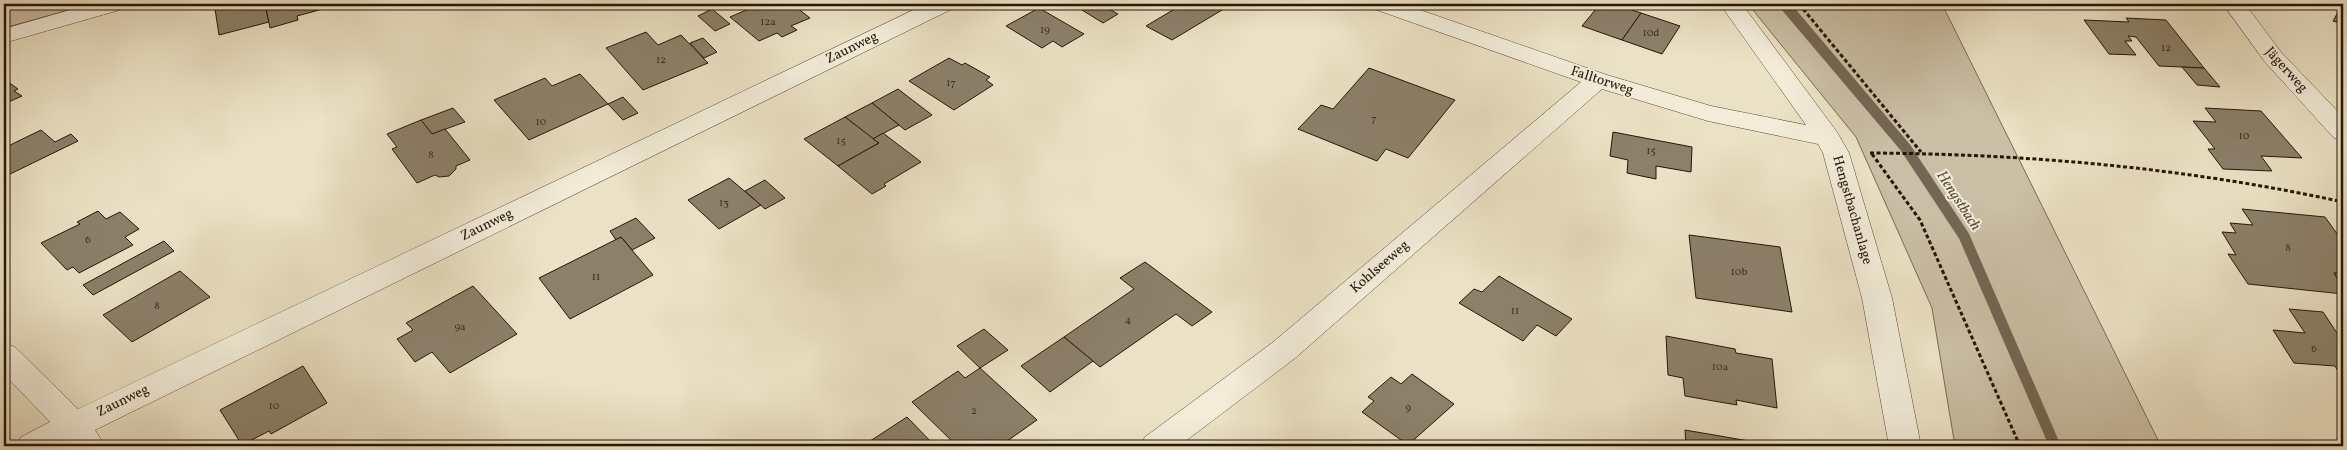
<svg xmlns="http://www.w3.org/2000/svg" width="2347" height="450" font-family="Vollkorn,serif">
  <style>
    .green { fill: #cabea4; stroke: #786a56 }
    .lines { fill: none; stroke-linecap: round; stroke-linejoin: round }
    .stream { stroke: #746652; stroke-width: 11 }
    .building { fill: #8c8069; stroke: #261607 }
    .street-casing { stroke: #574936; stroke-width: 1 }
    .path { stroke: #261607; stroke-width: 3; stroke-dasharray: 4 2.5; stroke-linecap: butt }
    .street { fill: #f2ecd9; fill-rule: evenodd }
    .labels { text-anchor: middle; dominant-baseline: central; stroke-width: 4; stroke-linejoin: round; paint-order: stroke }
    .number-label { font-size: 11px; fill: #403020 }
    .street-label { font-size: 14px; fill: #261607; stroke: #f2ecd9 }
    .water-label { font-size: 15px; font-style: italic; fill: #5a4c39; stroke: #f2ecd9 }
  </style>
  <rect width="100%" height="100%" fill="#ebe1c4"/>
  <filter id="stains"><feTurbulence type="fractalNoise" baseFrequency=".004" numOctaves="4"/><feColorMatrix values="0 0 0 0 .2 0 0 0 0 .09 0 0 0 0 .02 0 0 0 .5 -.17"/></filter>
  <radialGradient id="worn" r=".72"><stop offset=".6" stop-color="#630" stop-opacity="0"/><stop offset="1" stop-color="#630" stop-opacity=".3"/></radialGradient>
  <g class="green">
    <polygon points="4,4 91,4 4,28"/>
    <polygon points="1748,4 1942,4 2161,446 1955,446 1932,308 1856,137"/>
  </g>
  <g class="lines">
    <polyline class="stream" points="1784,4 1905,147 1964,236 2055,446"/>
  </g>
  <g class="building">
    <polygon points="235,4 265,4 269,22 219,35 215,9"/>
    <polygon points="265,4 318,4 319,10 297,16 298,20 270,28"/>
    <polygon points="760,4 792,4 810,18 791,26 797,30 782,37 777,33 759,41 730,17"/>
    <polygon points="1094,4 1100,4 1118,14 1103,23 1082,10"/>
    <polygon points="1183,4 1232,4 1172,40 1146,26"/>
    <polygon points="1600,4 1613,4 1641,13 1622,40 1582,26"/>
    <polygon points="2342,5 2343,5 2343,24 2333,21"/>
    <polygon points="1039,8 1084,34 1062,47 1053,41 1042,48 1006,26"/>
    <polygon points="712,9 730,24 715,31 698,16"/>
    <polygon points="1641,13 1680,26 1662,54 1622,40"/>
    <polygon points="2126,18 2166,20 2204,68 2159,66 2136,37 2128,36 2132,41 2125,41 2136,55 2109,54 2084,20 2129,22"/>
    <polygon points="646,32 658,45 681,35 708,63 643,90 606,48"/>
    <polygon points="703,38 717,52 704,58 690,43"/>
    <polygon points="949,58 962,65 965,63 990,77 986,80 993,85 954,110 909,81"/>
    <polygon points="2182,67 2204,68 2220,87 2197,85"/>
    <polygon points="1369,68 1455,100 1408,158 1386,149 1377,161 1298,129 1321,105 1333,109"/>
    <polygon points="580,74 608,104 529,140 494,100 545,78 552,86"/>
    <polygon points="4,79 18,89 14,91 22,96 4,104"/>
    <polygon points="898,89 932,115 905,130 872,103"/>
    <polygon points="623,97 638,113 623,120 608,104"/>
    <polygon points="872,103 899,125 873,139 845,117"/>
    <polygon points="453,108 465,122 432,134 421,120"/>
    <polygon points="2205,108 2261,111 2302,158 2261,156 2272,171 2223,169 2208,149 2215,149 2193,121 2216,122"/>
    <polygon points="845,117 879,143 838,166 804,139"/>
    <polygon points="421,120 432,134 445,129 470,160 456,166 456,169 449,176 439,177 435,175 417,183 392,149 397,147 387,134"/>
    <polygon points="41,130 55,142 71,134 78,141 4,177 4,148"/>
    <polygon points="1613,132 1692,147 1691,172 1656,166 1656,179 1627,173 1628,160 1610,156"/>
    <polygon points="883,133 921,162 884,184 886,186 872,194 838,166 879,143 873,139"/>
    <polygon points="729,178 761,205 719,229 688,200"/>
    <polygon points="765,180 785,198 765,209 745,191"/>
    <polygon points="2242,209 2325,217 2343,242 2343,274 2334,273 2343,288 2343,294 2248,284 2228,254 2236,255 2222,232 2236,233 2230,223 2253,225"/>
    <polygon points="98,211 106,219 120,212 139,229 125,237 133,245 79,273 73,267 67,270 41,243 80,224 77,222"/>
    <polygon points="636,218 655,238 632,250 621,237 616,240 610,231"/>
    <polygon points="1689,235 1780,247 1792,312 1696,298"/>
    <polygon points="621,237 653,275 570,319 539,278"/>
    <polygon points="164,241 174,251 93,295 83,285"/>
    <polygon points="1145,262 1212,312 1192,326 1176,314 1100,367 1064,337 1134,289 1120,278"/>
    <polygon points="180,271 210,297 132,342 103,315"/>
    <polygon points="2334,273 2343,274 2343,288"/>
    <polygon points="1499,276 1572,319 1556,336 1537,325 1523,341 1459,303 1474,289 1482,292"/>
    <polygon points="473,286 517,334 450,373 432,352 415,362 397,339 413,330 406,323"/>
    <polygon points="2289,309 2323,312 2339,336 2343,336 2343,379 2335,366 2294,363 2273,330 2305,333"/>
    <polygon points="984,329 1008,350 980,368 957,346"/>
    <polygon points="1666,336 1735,349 1736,353 1772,359 1777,408 1736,400 1737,405 1685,396 1683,378 1668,375"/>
    <polygon points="1064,337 1093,361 1050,392 1021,366"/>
    <polygon points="303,366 327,403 271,434 269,431 242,445 220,410"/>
    <polygon points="980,368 1037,420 1000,446 957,446 912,402 958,371 965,378"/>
    <polygon points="1412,374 1454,404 1408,445 1362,412 1374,401 1368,397 1391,377 1401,384"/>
    <polygon points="907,417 935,446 864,445"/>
    <polygon points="1685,430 1778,446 1686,446"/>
  </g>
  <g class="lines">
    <defs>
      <g id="street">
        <polygon points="91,4 126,4 123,9 4,43 4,29"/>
        <polygon points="926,4 955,4 952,9 95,430 105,446 71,446 68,443 62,446 16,446 21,437 50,422 4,374 4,343 15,347 78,409"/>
        <polygon points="1371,4 1403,4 1607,75 1711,106 1806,125 1720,4 1742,4 1837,132 1849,153 1892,298 1921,446 1889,446 1862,298 1823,153 1818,144 1708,121 1602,89 1294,359 1179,446 1140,446 1145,437 1272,343 1581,82 1374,9"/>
        <polygon points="2223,4 2245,4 2281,52 2343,117 2343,140 2334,138 2265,62"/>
      </g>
    </defs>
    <use href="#street" class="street-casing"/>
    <g class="path">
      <polyline points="1799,4 1921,152"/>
      <path d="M1870,153C2030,154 2187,168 2343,202"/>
      <polyline points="1872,154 1920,220 2020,446"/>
    </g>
    <use href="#street" class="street"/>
  </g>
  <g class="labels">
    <g class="number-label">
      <text x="768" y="22">12a</text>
      <text x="1045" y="30">19</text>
      <text x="1651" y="33">10d</text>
      <text x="2166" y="48">12</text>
      <text x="661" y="60">12</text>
      <text x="951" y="83">17</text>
      <text x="1374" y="119">7</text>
      <text x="541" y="122">10</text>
      <text x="2244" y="136">10</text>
      <text x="841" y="141">15</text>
      <text x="1651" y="151">15</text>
      <text x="431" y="155">8</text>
      <text x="724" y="203">13</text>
      <text x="88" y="240">6</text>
      <text x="2288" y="248">8</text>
      <text x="1739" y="272">10b</text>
      <text x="596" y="277">11</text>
      <text x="157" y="306">8</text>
      <text x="1515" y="311">11</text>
      <text x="1128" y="320">4</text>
      <text x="460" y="327">9a</text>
      <text x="2314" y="349">6</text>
      <text x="1720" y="367">10a</text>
      <text x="274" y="406">10</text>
      <text x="1408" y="408">9</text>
      <text x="974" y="411">2</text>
    </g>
    <g class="street-label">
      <text transform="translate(852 48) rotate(-26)">Zaunweg</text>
      <text transform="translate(2286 70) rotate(48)">Jägerweg</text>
      <text transform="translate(1602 81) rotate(18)">Falltorweg</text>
      <text transform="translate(1852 210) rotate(74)">Hengstbachanlage</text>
      <text transform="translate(487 225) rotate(-26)">Zaunweg</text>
      <text transform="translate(1380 267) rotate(-41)">Kohlseeweg</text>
      <text transform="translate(123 401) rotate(-26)">Zaunweg</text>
    </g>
    <g class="water-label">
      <text transform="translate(1958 201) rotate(57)">Hengstbach</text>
    </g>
  </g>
  <rect width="2347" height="450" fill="none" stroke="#ebe1c4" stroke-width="20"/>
  <rect x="5" y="5" width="2337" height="440" fill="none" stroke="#261607" stroke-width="2.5"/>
  <rect x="10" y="10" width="2327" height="430" fill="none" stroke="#261607"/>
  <rect width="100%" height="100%" filter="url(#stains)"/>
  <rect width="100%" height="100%" fill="url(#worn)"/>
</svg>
